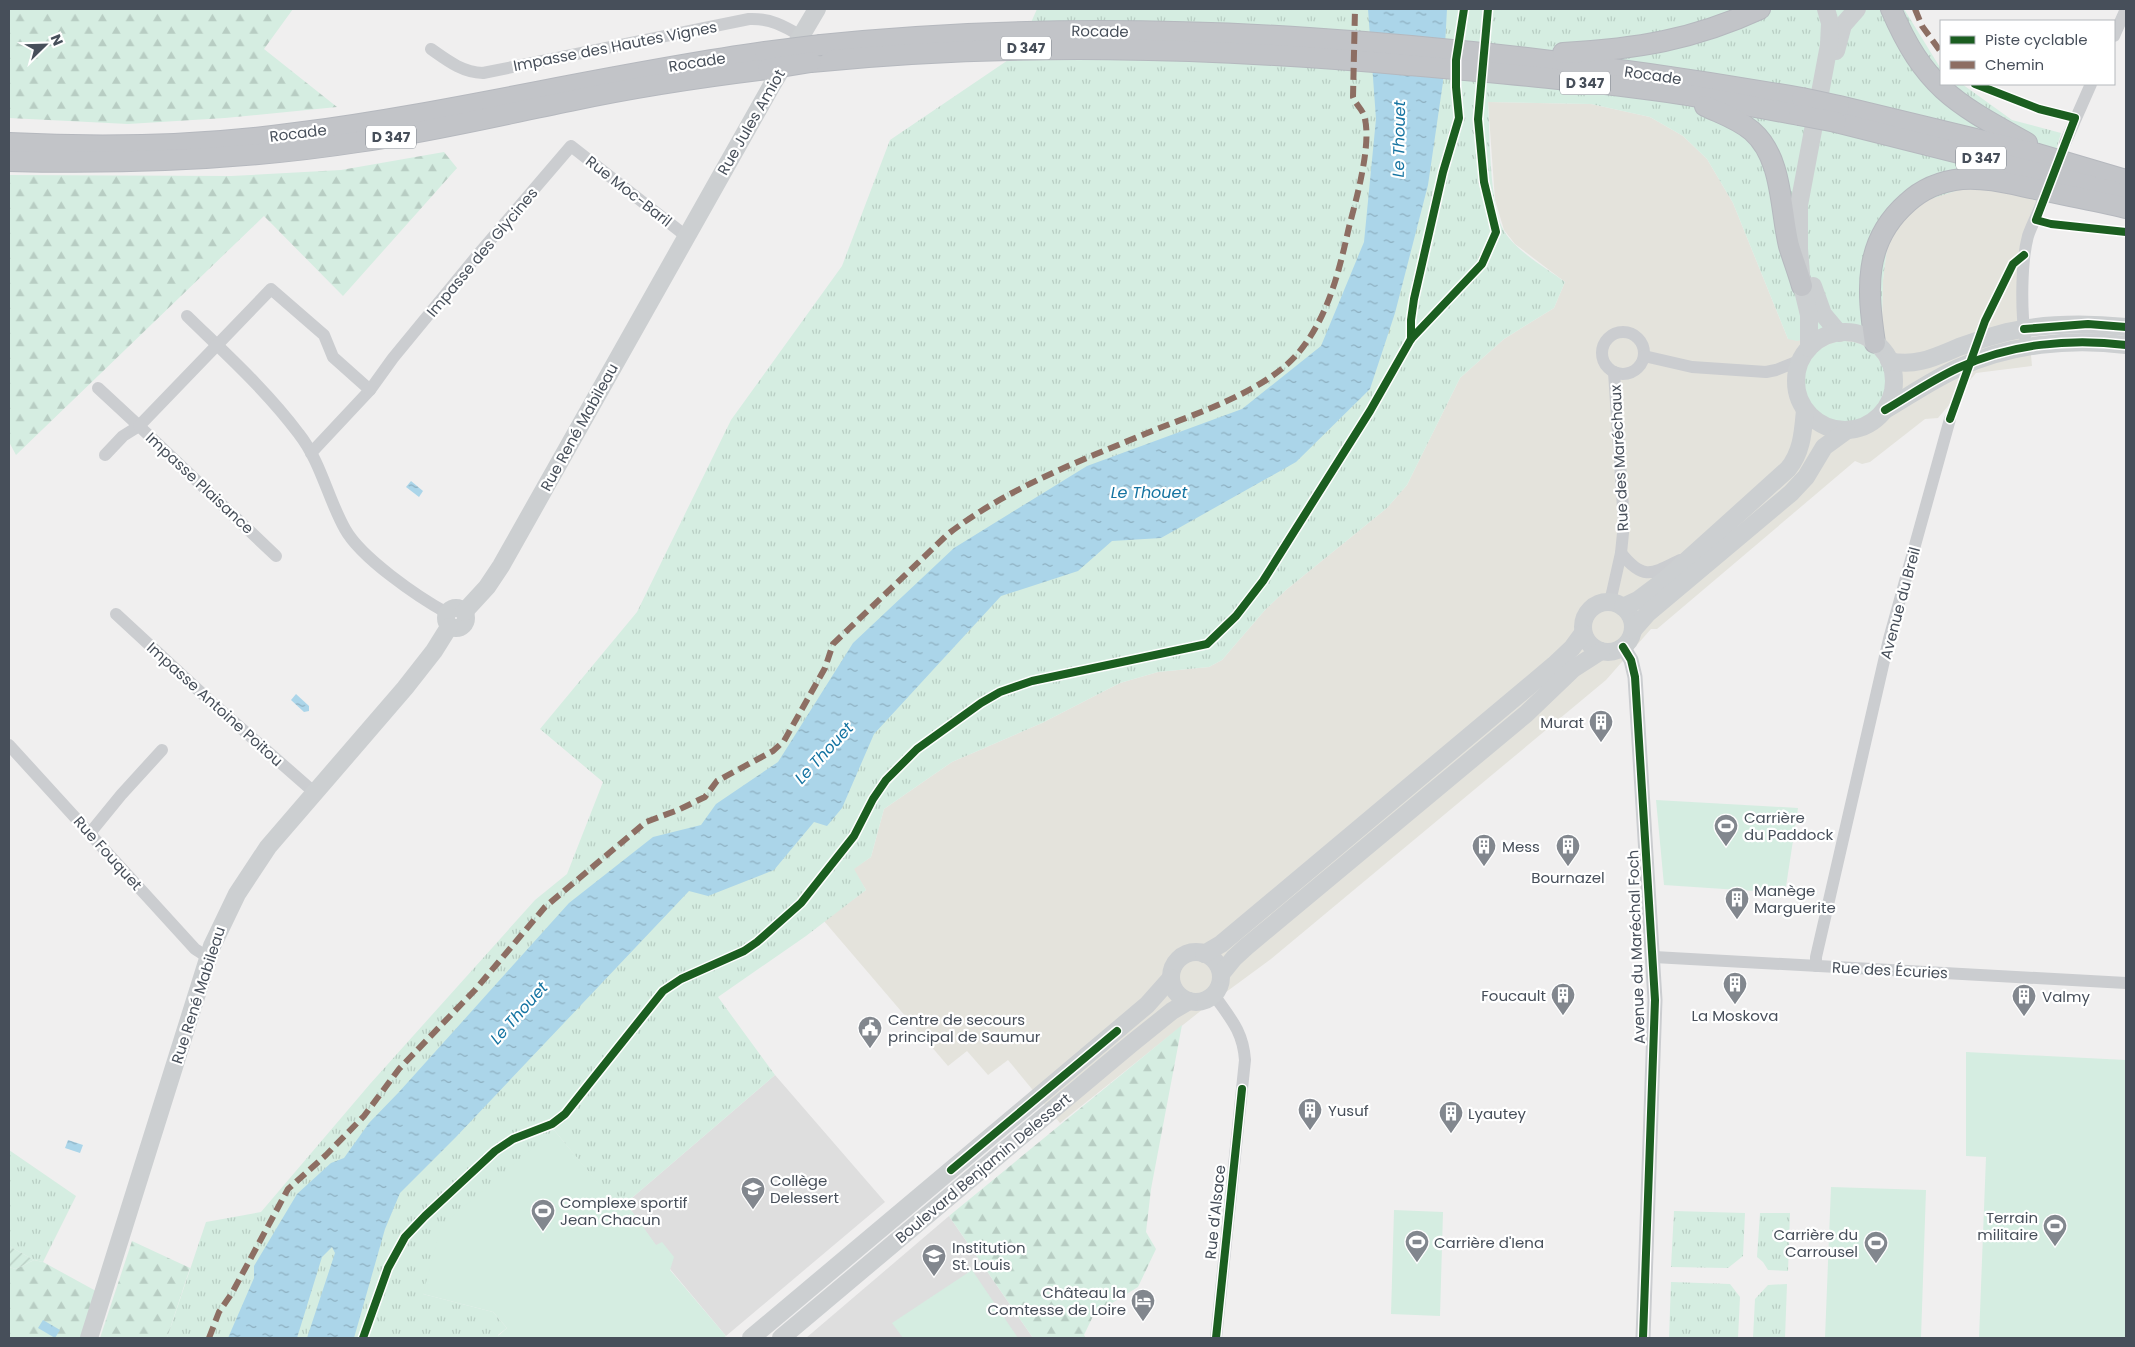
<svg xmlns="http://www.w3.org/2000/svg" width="2135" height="1347" font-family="Poppins,sans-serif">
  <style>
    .commercial { fill: #e4e3dc }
    .education { fill: #dedede }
    .grass { fill: url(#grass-tufts) }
    .forest { fill: url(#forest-firs) }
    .garden { fill: url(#garden-furrows) }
    .pitch { fill: #d5ede1 }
    .water { fill: url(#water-ripples) }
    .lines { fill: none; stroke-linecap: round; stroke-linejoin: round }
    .trunk-casing { stroke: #b5b8be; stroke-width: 22 }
    .minor { stroke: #cbcdd0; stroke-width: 12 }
    .tertiary { stroke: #cbcdd0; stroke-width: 15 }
    .secondary { stroke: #cccfd1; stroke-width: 18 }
    .trunk { stroke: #c2c4c8; stroke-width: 20 }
    .trunk-bridge-casing { stroke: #b5b8be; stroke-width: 22; stroke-linecap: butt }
    .trunk-bridge { stroke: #c2c4c8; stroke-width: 20 }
    .quiet { stroke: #8d6e63; stroke-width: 6; stroke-dasharray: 12 6; stroke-linecap: butt }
    .cycleway-casing { stroke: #fff; stroke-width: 11 }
    .cycleway { stroke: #1b5e20; stroke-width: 8 }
    .labels { text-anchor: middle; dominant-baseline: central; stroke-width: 4.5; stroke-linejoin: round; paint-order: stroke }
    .shield { fill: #fff; stroke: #7e848c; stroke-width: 1 }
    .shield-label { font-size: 14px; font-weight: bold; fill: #474f5a }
    .street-label { font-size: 15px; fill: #474f5a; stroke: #fff }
    .poi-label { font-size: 15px; fill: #474f5a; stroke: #fff; text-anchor: start }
    .water-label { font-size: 16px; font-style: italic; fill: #1473a1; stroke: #fff }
  </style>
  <defs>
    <pattern id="grass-tufts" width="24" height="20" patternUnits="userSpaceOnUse" patternTransform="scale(1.25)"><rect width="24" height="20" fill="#d5ede1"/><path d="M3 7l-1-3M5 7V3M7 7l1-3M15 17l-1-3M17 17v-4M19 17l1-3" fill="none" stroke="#b8cdc3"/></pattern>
    <pattern id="forest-firs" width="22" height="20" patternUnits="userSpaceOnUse" patternTransform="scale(1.25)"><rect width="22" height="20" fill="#d5ede1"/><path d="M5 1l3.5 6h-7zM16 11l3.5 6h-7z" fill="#b8cdc3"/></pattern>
    <pattern id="garden-furrows" width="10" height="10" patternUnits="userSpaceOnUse" patternTransform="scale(1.25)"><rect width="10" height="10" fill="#d5ede1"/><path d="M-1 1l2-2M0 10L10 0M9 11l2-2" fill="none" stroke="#b8cdc3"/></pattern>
    <pattern id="water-ripples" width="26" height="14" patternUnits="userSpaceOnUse" patternTransform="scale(1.25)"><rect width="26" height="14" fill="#abd5e9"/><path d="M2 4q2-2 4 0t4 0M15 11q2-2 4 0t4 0" fill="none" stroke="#8dafc0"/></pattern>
  </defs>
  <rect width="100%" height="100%" fill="#f0efef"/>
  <polygon class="commercial" points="1488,102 1591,104 1650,117 1683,136 1707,159 1733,203 1788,339 1882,319 1883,280 1888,240 1898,223 1924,200 1962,189 1993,188 2042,201 2022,257 2032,366 1976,373 1938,418 1925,419 1870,462 1862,464 1855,461 1657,629 1651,629 1606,680 1271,959 1203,1009 1060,1123 1008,1060 988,1075 967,1051 948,1066 824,921 866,890 853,869 871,857 884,809 952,762 1042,723 1120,683 1158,672 1209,667 1222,660 1265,610 1286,590 1387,508 1407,485 1460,378 1504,339 1554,308 1565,282 1515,244 1504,230 1495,200"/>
  <g class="education">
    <polygon points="775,1075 885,1202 726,1336 670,1269 656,1246 626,1203"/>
    <polygon points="949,1216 1033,1338 806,1338"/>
  </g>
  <g class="grass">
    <path d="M1037,9H1904L1941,69V84H1962L2012,120L2061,133L2042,201L1993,188L1962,189L1924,201L1898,223L1888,240L1883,280L1882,319L1865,327L1797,341L1788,339L1733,203L1707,159L1683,136L1650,117L1591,104L1488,102C1490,133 1489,206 1504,231C1517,252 1545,267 1565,282L1554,308L1504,339L1460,378L1407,485L1387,508L1286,590L1265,610L1222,660L1209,667L1158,672L1120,683L1042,723L952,762L884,809L871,857L854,869L866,890L806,936L718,997L775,1075L619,1209L554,1130L423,1294L493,1312L507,1328L498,1335L500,1338H167L206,1222L261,1212L370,1084L535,900L567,874L603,782L540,729L637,612L731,420L842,266L890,140L1017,54Z"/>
    <circle cx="1845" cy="382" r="41"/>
    <polygon points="9,1150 76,1196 43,1262 34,1260 9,1246"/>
    <polygon points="1674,1211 1745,1213 1743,1256 1728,1268 1671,1267"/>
    <polygon points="1760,1213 1790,1213 1788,1271 1768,1270 1763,1262 1757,1257"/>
    <polygon points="1671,1282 1730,1284 1740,1297 1738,1338 1669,1338"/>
    <polygon points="1787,1284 1785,1338 1753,1338 1755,1299 1768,1285"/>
  </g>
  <g class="forest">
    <polygon points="9,9 293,9 264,49 337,107 225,118 128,124 9,118"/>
    <polygon points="444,152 457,168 343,296 264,216 16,455 9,442 9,175 231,176 341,170"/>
    <polygon points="1182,1025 1151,1189 1146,1232 1156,1249 1138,1287 1094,1314 1084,1335 1086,1338 1033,1338 949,1216"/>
    <polygon points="132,1241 190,1268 167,1338 100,1338"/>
    <polygon points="34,1260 43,1262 96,1291 82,1338 9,1338 9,1267 16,1269"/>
  </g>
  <polygon class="garden" points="9,1246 34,1260 16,1269 9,1267"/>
  <g class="pitch">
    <polygon points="1656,800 1798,808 1785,893 1664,885"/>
    <polygon points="1966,1052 2126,1060 2126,1338 1979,1338 1986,1157 1966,1156"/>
    <polygon points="554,1130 619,1208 626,1203 656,1245 662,1242 674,1257 670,1270 726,1336 723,1338 500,1338 498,1336 507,1328 493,1312 423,1294 441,1226"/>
    <polygon points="1831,1187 1926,1190 1921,1338 1825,1338"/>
    <polygon points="1394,1210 1443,1212 1440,1316 1391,1314"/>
    <polygon points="972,1270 1018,1338 903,1338 892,1323"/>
  </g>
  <g class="water">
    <polygon points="1368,9 1447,9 1443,82 1428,185 1395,313 1370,389 1296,462 1161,538 1112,541 1078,571 1001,596 874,734 842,808 827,826 814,822 774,870 708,896 689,891 456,1137 400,1193 385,1229 354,1338 307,1338 335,1253 332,1247 322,1257 297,1338 228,1338 254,1278 254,1266 297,1194 331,1163 344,1158 369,1123 399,1092 569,903 653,837 701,825 716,804 778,762 853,643 954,548 1087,466 1242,409 1321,346 1364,242 1376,119"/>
    <polygon points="411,481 423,491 419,497 406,487"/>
    <polygon points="296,694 309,706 309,711 304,712 291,700"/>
    <polygon points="68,1140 83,1145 80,1153 65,1148"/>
    <polygon points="43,1320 60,1330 55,1338 38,1328"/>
  </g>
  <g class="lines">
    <defs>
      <g id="trunk">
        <path d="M1891,9C1925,88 1955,103 2027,143"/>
        <path d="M821,45C1147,11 1479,43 1802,98"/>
        <path d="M1563,53C1636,49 1693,40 1760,9"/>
        <path d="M811,62C1012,42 1207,47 1408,65C1499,73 1591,81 1681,94C1721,100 1760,108 1799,115"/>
        <path d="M1705,106C1722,114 1738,119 1752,131C1783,158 1780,209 1789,246C1793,259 1798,272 1802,286"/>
        <polyline points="1839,106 2038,154 2126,180"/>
        <polyline points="1836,122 2126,195"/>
        <path d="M9,143C105,148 201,146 296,133C453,113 607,74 765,52"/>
        <path d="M9,161C126,164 242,160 358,142C430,132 500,115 570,101C635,87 702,77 768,69"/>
        <path d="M1875,343C1867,290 1863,242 1907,203C1922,189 1942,181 1962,179C1988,177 2015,185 2041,190C2069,196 2098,201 2126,208"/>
      </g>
    </defs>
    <use href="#trunk" class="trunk-casing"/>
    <g class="minor">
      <polyline points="2114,36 2126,9"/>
      <path d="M431,49C448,61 462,72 483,73L749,19C770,18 784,26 801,36"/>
      <polyline points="2065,143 2091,84"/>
      <path d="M187,316C226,354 267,391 299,434C321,462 328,499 345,529C361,558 418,597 447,613"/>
      <circle cx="1623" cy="353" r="21"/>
      <path d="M2025,337C2021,310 2021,262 2028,236C2032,224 2039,212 2043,200"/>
      <polyline points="1644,356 1692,367 1766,372 1776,370 1801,360"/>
      <polyline points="98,388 139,426 123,436 105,455"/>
      <polyline points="311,453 370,390 393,358 481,251 571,146 686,236"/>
      <path d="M1621,553C1643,581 1652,574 1680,560"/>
      <polyline points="276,556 139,426 271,289 324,335 333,357 370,390"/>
      <polyline points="1610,602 1621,553 1624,523 1614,372"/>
      <polyline points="116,614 209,700 315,793"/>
      <polyline points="9,745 195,949 209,958"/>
      <polyline points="90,833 121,795 162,750"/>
      <polyline points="1654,957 2126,983"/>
      <polyline points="1816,966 1816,957 1889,639 1950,419"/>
      <path d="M1214,995C1230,1018 1243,1031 1245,1060L1216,1338"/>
    </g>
    <polyline class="tertiary" points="1623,647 1631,660 1635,677 1655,1000 1643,1338"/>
    <g class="secondary">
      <polyline points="1836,51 1843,25 1857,9"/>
      <polyline points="1813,286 1823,314 1839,333"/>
      <circle cx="1845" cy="381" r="49"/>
      <polyline points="1809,348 1809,315 1802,286 1799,249 1799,205 1829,45 1830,23 1826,9"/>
      <path d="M1889,361C1916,367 1935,357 1959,347C1975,341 1991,336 2007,332C2046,323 2086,323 2126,327"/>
      <path d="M1885,410C1909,396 1932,380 1958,368C2010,344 2070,338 2126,345"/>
      <circle cx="1608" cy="627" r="25"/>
      <path d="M1623,607L1638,600L1666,579L1788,469C1802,452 1803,432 1805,410"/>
      <circle cx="456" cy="618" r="10"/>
      <polyline points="464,612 487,587 501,566 772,85 817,9"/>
      <polyline points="1633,630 1648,613 1791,493 1806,477 1824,447 1846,431"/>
      <circle cx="1196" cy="977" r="25"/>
      <polyline points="1204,954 1221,944 1554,665 1572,648 1583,633"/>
      <polyline points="1221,974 1234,958 1246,947 1526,714 1573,669 1601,651"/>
      <polyline points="89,1338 212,946 237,894 268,847 405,688 434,651 449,627"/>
      <polyline points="751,1338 1147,1005 1171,978"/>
      <polyline points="781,1338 1131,1044 1172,1011 1189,1001"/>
    </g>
    <use href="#trunk" class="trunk"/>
    <defs>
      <g id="trunk-bridge">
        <polyline points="765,52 821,45"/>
        <polyline points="768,69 811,62"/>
        <polyline points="1802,98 1839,106"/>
        <polyline points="1799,115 1836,122"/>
      </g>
    </defs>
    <use href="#trunk-bridge" class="trunk-bridge-casing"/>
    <use href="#trunk-bridge" class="trunk-bridge"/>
    <g class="quiet">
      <polyline points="1915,9 1922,26 1941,52"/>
      <path d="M209,1338L219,1312L232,1293L288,1189L326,1155L364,1116L399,1069L475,990L545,907L646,822L678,810L705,797L717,781L773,751L784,741L825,668L833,644L948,534C1010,486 1085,459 1157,429C1201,412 1269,389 1299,352C1328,317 1339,272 1349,227C1356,200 1374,138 1363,113C1360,107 1355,103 1353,97L1355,9"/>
    </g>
    <defs>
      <g id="cycleway">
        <polyline points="1975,84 2039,109 2075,118 2036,220 2051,224 2126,232"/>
        <polyline points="2024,329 2088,324 2126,327"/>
        <polyline points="1411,339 1411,320 1414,299 1443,172 1459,118 1456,87 1456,60 1464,9"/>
        <path d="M1885,410C1909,396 1932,380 1958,368C2010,344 2070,338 2126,345"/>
        <polyline points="1950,419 1985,321 2013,264 2024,255"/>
        <polyline points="1623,647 1631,660 1635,677 1655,1000 1643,1338"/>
        <polyline points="951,1170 1117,1031"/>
        <polyline points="363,1338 388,1268 405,1237 425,1216 495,1151 513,1139 552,1124 565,1114 663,991 681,979 744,951 757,942 801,903 854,836 873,799 886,780 917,749 981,703 1000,692 1032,681 1207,644 1236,616 1263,581 1370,411 1411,339 1482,264 1496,232 1484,182 1478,119 1488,9"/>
        <polyline points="1216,1338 1242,1089"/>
      </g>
    </defs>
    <use href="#cycleway" class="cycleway-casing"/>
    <use href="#cycleway" class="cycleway"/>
  </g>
  <defs>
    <symbol id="building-pin" viewBox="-11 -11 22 30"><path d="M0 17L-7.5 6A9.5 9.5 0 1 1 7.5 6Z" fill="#82878e" stroke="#fff"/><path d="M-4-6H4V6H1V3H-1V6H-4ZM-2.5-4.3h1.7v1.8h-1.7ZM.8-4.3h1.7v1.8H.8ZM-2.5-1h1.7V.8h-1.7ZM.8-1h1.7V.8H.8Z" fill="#fff"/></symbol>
    <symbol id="stadium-pin" viewBox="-11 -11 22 30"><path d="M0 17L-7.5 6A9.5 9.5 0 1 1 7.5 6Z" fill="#82878e" stroke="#fff"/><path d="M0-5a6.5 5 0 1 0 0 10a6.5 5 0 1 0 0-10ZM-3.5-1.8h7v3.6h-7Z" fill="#fff"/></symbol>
    <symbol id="civic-pin" viewBox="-11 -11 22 30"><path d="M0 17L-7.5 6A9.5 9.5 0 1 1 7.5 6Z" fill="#82878e" stroke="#fff"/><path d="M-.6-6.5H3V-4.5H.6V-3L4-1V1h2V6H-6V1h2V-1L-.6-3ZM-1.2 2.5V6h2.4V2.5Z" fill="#fff"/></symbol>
    <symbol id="school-pin" viewBox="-11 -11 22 30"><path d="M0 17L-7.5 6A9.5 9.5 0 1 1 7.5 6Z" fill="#82878e" stroke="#fff"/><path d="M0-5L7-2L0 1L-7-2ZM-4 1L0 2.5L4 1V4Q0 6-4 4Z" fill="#fff"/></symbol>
    <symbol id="hotel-pin" viewBox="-11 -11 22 30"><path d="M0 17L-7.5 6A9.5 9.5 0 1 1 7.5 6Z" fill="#82878e" stroke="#fff"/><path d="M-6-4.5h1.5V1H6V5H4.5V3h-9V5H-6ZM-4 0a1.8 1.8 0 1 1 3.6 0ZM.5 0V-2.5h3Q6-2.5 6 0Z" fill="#fff"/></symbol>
  </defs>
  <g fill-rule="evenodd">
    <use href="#building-pin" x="1587" y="708" width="28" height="38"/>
    <use href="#stadium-pin" x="1712" y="812" width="28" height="38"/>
    <use href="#building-pin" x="1470" y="832" width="28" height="38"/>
    <use href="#building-pin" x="1554" y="832" width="28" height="38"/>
    <use href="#building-pin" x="1723" y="885" width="28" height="38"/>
    <use href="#building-pin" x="1721" y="970" width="28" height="38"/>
    <use href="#building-pin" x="1549" y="981" width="28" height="38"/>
    <use href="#building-pin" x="2010" y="982" width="28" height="38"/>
    <use href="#civic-pin" x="856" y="1014" width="28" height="38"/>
    <use href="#building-pin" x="1296" y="1096" width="28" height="38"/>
    <use href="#building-pin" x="1437" y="1099" width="28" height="38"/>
    <use href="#school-pin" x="739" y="1175" width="28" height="38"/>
    <use href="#stadium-pin" x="529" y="1197" width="28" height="38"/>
    <use href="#stadium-pin" x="2041" y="1212" width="28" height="38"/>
    <use href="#stadium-pin" x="1403" y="1228" width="28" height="38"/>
    <use href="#stadium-pin" x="1862" y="1229" width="28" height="38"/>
    <use href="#school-pin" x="920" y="1242" width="28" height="38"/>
    <use href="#hotel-pin" x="1129" y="1287" width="28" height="38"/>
  </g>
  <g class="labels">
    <g class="shield">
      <rect x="1001" y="36.5" width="50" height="23" rx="4"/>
      <rect x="1560" y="71.5" width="50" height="23" rx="4"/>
      <rect x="366" y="125.5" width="50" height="23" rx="4"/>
      <rect x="1956" y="146.5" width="50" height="23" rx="4"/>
    </g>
    <g class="shield-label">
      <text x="1026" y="48">D 347</text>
      <text x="1585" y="83">D 347</text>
      <text x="391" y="137">D 347</text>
      <text x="1981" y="158">D 347</text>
    </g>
    <g class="street-label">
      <text transform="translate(1100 31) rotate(1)">Rocade</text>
      <text transform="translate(615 46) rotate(-11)">Impasse des Hautes Vignes</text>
      <text transform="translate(697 62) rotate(-9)">Rocade</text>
      <text transform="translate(1653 75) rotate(8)">Rocade</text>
      <text transform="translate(751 122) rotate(-60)">Rue Jules Amiot</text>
      <text transform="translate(298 133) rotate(-7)">Rocade</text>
      <text transform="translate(629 191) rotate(38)">Rue Moc-Baril</text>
      <text transform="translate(482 252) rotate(-50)">Impasse des Glycines</text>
      <text transform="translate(579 427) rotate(-61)">Rue René Mabileau</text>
      <text transform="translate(1619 458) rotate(-93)">Rue des Maréchaux</text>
      <text transform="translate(200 483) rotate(43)">Impasse Plaisance</text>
      <text transform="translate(1900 603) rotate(-75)">Avenue du Breil</text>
      <text transform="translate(215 704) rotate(42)">Impasse Antoine Poitou</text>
      <text transform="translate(108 853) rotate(48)">Rue Fouquet</text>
      <text transform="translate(1636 947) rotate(-92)">Avenue du Maréchal Foch</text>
      <text transform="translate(1890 970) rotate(3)">Rue des Écuries</text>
      <text transform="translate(198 995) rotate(-72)">Rue René Mabileau</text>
      <text transform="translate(983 1168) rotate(-40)">Boulevard Benjamin Delessert</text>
      <text transform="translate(1215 1212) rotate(-84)">Rue d'Alsace</text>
    </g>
    <g class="poi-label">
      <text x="1584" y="722" text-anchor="end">Murat</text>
      <text x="1744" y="817">Carrière<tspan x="1744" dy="17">du Paddock</tspan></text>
      <text x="1502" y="846">Mess</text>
      <text x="1568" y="877" text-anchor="middle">Bournazel</text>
      <text x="1754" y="890">Manège<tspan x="1754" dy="17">Marguerite</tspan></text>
      <text x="1546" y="995" text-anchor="end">Foucault</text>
      <text x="2042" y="996">Valmy</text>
      <text x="1735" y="1015" text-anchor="middle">La Moskova</text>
      <text x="888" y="1019">Centre de secours<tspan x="888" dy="17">principal de Saumur</tspan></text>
      <text x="1328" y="1110">Yusuf</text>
      <text x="1468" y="1113">Lyautey</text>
      <text x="770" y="1180">Collège<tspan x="770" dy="17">Delessert</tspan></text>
      <text x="560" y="1202">Complexe sportif<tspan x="560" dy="17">Jean Chacun</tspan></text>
      <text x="2038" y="1217" text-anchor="end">Terrain<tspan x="2038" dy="17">militaire</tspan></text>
      <text x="1858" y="1234" text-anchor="end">Carrière du<tspan x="1858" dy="17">Carrousel</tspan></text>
      <text x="1434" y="1242">Carrière d'Iena</text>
      <text x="952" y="1247">Institution<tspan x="952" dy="17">St. Louis</tspan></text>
      <text x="1126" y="1292" text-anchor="end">Château la<tspan x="1126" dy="17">Comtesse de Loire</tspan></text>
    </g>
    <g class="water-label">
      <text transform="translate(1399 139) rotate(-89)">Le Thouet</text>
      <text x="1149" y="492">Le Thouet</text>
      <text transform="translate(824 753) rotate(-47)">Le Thouet</text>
      <text transform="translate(519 1013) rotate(-48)">Le Thouet</text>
    </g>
  </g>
  <rect width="2135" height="1347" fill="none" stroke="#474f5a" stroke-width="20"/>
  <rect x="1940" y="20" width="175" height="65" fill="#ffffff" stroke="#b5b9bd"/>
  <rect x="1950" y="36" width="25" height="8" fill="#1b5e20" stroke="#b5b9bd"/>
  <text x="1985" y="45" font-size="15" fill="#474f5a">Piste cyclable</text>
  <rect x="1950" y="61" width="25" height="8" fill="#8d6e63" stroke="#b5b9bd"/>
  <text x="1985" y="70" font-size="15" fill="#474f5a">Chemin</text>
  <g transform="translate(45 45) rotate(67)" stroke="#ffffff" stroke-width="4" paint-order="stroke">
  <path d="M0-4L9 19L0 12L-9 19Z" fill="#474f5a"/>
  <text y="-8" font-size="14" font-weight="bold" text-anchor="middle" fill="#474f5a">N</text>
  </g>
</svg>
